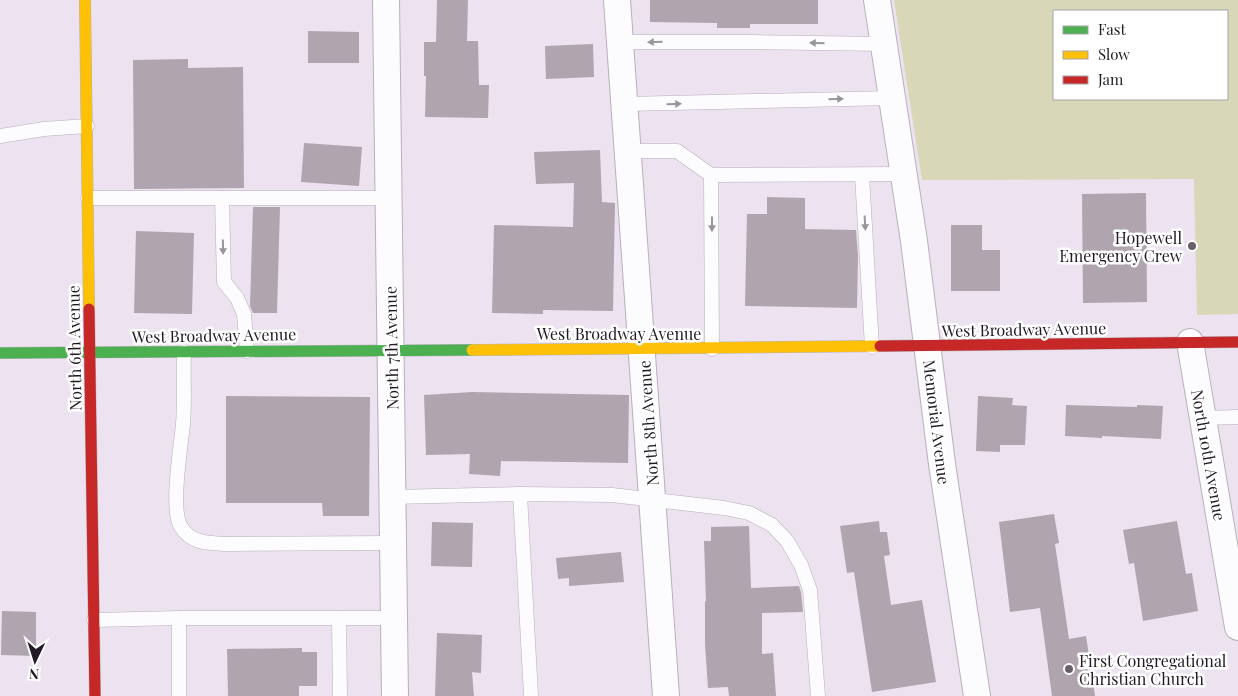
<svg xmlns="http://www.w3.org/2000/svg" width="1238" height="696" font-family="'Playfair Display',serif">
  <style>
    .green { fill: #d8d7b8; fill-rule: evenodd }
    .building { fill: #b0a5ae }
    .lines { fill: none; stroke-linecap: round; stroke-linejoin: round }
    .lane-casing { stroke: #b8b0bb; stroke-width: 15 }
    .street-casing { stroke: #b8b0bb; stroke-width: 28 }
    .fast-casing { stroke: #b8b0bb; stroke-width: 12 }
    .slow-casing { stroke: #b8b0bb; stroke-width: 12 }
    .jam-casing { stroke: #b8b0bb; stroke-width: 12 }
    .lane { stroke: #fcfbfd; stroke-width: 14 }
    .street { stroke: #fcfbfd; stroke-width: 26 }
    .fast { stroke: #4caf50; stroke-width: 11 }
    .slow { stroke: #ffc107; stroke-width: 11 }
    .jam { stroke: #c62828; stroke-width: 11 }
    .oneway { fill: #99969b }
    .poi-dot { fill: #68606b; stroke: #fff; stroke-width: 2 }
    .labels { text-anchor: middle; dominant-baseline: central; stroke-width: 5; stroke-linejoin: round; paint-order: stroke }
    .poi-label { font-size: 16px; fill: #211a23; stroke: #fff; text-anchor: end }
    .street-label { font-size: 16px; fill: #211a23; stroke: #fff }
  </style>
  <rect width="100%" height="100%" fill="#ece2f0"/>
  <path class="green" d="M894,0H1238V314L1197,315L1194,179L922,180ZM1054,11H1227V99H1054Z"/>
  <g class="building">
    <polygon points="437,0 468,0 467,41 478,41 479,85 489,85 488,118 425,117 426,76 424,76 424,42 436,42"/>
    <polygon points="650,0 818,0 818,24 750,24 750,28 717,28 717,23 650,22"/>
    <polygon points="308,31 359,32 359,63 308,63"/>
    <polygon points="593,44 594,77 546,79 545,46"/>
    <polygon points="188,59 188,68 243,67 244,188 134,189 133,60"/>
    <polygon points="304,143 362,147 359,186 301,182"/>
    <polygon points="600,150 602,202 615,203 613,311 543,310 543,314 492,313 494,225 573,227 574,183 536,184 534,152"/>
    <polygon points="1146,193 1147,302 1083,303 1082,194"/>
    <polygon points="767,197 805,198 805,229 856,230 858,256 857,308 745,306 747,214 767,214"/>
    <polygon points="253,207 280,207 277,313 253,313 250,306"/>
    <polygon points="951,225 982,225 982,250 1000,250 1000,291 951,291"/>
    <polygon points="136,231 194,233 192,314 134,313"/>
    <polygon points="472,392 629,395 628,463 501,461 500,476 469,474 470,454 426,455 424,395"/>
    <polygon points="226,396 370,397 369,516 323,516 322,503 226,503"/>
    <polygon points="978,396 1013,398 1012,405 1027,406 1025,445 1000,445 1000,452 976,451"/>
    <polygon points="1066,405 1137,407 1137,405 1163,406 1161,439 1102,436 1102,438 1065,436"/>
    <polygon points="1054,514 1059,543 1055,544 1069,639 1086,636 1095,696 1052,696 1040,608 1010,612 999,522"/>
    <polygon points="879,521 880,532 887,532 890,555 884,556 891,605 922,600 936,682 872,692 854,572 847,573 840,526"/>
    <polygon points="1177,521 1186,574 1192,573 1198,611 1143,621 1134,563 1129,564 1123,530"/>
    <polygon points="432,522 473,523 472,567 431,566"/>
    <polygon points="749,526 751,588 799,586 801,592 803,612 762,613 762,654 773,653 776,696 729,696 728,687 708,688 705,644 705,601 706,601 704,541 711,541 711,527"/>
    <polygon points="621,552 624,582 569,586 569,578 558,579 556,558"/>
    <polygon points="2,611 36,612 36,656 1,655"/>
    <polygon points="437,633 482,635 481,673 472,672 474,696 435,696"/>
    <polygon points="302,648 302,652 317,652 317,686 299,686 299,696 228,696 227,649"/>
  </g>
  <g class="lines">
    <defs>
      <g id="lane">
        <polyline points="620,42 751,42 883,44"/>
        <polyline points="625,104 892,98"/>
        <polyline points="0,136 44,129 87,126"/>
        <polyline points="628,151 677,151 711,175 903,174"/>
        <polyline points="711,175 712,349"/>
        <polyline points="862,175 872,347"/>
        <polyline points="88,198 389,198"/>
        <polyline points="222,198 224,282 237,298 244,314 247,351"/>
        <path d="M184,352C183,376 185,401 183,424C181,446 170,510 181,527C191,543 207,543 224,544L393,543"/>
        <polyline points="1202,418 1238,417"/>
        <polyline points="520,494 531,696"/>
        <polyline points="392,497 520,494 612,495 724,508 749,513 772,525 787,541 801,565 810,590 818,696"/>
        <polyline points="179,618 394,618"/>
        <polyline points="339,618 340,696"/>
        <polyline points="94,620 179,618 179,696"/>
      </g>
      <g id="street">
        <polyline points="386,0 395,696"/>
        <polyline points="617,0 666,696"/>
        <polyline points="877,0 914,241 942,464 977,696"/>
        <polyline points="1190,342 1238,627"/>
      </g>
      <polyline id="fast" points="0,353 472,350"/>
      <g id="slow">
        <polyline points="85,0 89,309"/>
        <polyline points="472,350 880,346"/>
      </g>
      <g id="jam">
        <polyline points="89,309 95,696"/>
        <polyline points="880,346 1238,342"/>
      </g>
    </defs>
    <use href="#lane" class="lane-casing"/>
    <use href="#street" class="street-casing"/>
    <use href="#fast" class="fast-casing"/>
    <use href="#slow" class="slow-casing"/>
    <use href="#jam" class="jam-casing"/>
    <use href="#lane" class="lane"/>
    <use href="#street" class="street"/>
    <use href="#fast" class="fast"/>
    <use href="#slow" class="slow"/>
    <use href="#jam" class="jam"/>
  </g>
  <defs><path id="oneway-solid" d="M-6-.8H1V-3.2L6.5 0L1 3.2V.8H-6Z" transform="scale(1.25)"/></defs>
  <g class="oneway">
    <use href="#oneway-solid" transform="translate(655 42) rotate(179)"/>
    <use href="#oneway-solid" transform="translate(817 43) rotate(-178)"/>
    <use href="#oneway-solid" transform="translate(836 99) rotate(-2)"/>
    <use href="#oneway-solid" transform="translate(674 104) rotate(-1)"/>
    <use href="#oneway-solid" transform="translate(865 223) rotate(87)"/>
    <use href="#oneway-solid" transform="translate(712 224) rotate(90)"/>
    <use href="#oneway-solid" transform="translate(223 247) rotate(89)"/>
  </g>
  <g class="poi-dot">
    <circle cx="1192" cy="246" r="5"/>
    <circle cx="1069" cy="669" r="5"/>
  </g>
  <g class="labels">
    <g class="poi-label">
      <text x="1182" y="237">Hopewell<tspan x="1182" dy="18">Emergency Crew</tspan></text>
      <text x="1079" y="660" text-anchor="start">First Congregational<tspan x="1079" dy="18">Christian Church</tspan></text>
    </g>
    <g class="street-label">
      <text transform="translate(1024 329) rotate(-1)">West Broadway Avenue</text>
      <text x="619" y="333">West Broadway Avenue</text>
      <text transform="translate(214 335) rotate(-1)">West Broadway Avenue</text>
      <text transform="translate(74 348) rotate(-91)">North 6th Avenue</text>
      <text transform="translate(391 348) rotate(-91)">North 7th Avenue</text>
      <text transform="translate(937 422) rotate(83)">Memorial Avenue</text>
      <text transform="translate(648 423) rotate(-94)">North 8th Avenue</text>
      <text transform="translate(1209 455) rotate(80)">North 10th Avenue</text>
    </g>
  </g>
  <rect x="1053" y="10" width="175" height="90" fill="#ffffff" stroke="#a6a3a7"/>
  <rect x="1063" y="26" width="25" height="8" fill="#4caf50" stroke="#a6a3a7"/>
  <text x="1098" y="35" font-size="15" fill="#211a23">Fast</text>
  <rect x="1063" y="51" width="25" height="8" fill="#ffc107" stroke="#a6a3a7"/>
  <text x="1098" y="60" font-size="15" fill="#211a23">Slow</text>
  <rect x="1063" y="76" width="25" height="8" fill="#c62828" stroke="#a6a3a7"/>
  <text x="1098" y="85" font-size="15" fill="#211a23">Jam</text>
  <g transform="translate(35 661) rotate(184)" stroke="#ffffff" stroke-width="4" paint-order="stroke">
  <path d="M0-4L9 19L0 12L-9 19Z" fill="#211a23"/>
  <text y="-8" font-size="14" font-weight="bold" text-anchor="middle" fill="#211a23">N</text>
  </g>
</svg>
